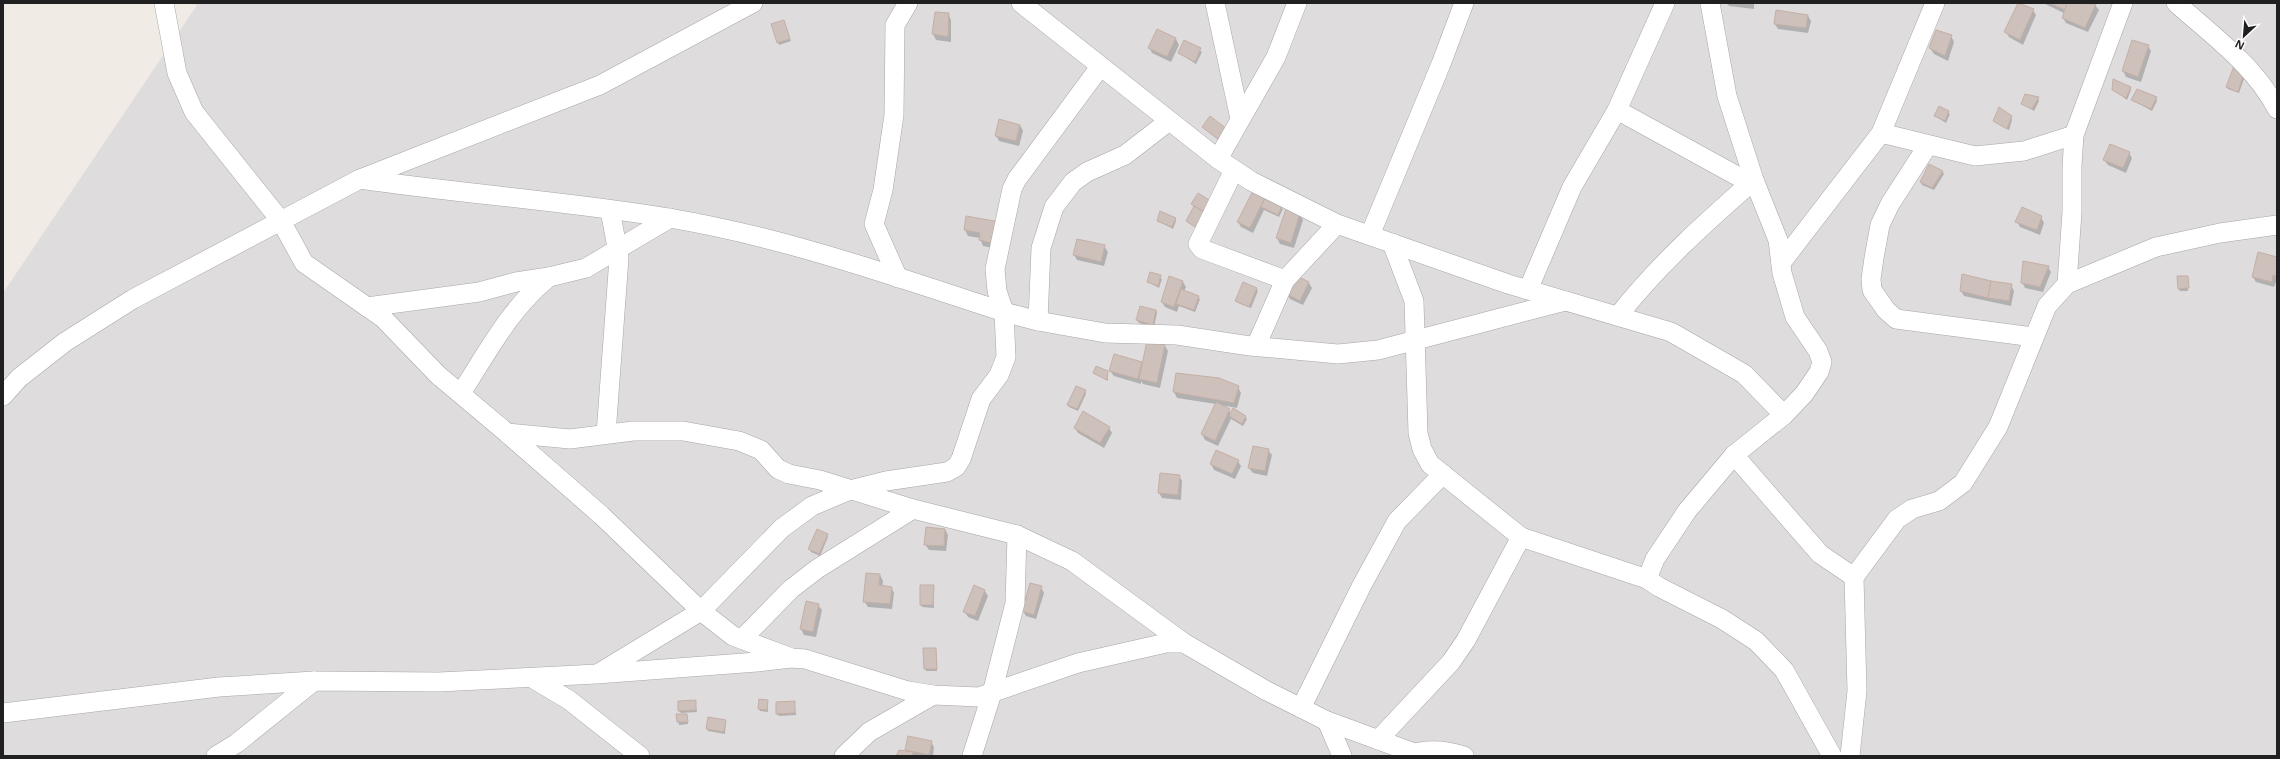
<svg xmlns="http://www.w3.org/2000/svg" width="2280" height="759" font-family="'Noto Sans',sans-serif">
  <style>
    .residential { fill: #dedcdd }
    .shadow { fill: #0003 }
    .building { fill: #cec0bb; stroke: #c5afa6 }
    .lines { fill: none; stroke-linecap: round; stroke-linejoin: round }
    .minor-casing { stroke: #a7a7a7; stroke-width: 20 }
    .minor { stroke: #fff; stroke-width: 19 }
  </style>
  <rect width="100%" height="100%" fill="#f1ebe5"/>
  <polygon class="residential" points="183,3 2277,3 2277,756 3,756 3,293 197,5"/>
  <g class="shadow">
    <polygon points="1727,3 1754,3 1754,9 1729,6"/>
    <polygon points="2043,3 2093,3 2099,10 2088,32 2066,23 2063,18 2064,13"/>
    <polygon points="2033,10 2036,15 2023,45 2009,37 2006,32"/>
    <polygon points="936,13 948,14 951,20 951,42 936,40 933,34"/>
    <polygon points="1808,16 1811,21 1808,33 1778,29 1775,24"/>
    <polygon points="784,21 791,41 779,45 778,42"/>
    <polygon points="1157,30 1176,39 1179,45 1171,62 1152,53 1149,47"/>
    <polygon points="1951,36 1954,42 1948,61 1934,54 1930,48"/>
    <polygon points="1185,41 1202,52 1196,64 1179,53"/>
    <polygon points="2148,46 2151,51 2141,82 2126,77 2123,71"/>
    <polygon points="2243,74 2245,76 2239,93 2228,89 2227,87"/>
    <polygon points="2130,88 2131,90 2127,100 2113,89"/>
    <polygon points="2038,98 2039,101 2034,111 2022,104"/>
    <polygon points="2156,98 2157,101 2152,111 2132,100"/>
    <polygon points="1939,107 1950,114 1946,123 1935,116"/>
    <polygon points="2011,117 2012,120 2009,130 1994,121"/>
    <polygon points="1211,118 1221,142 1203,127"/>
    <polygon points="1020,125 1023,131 1019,146 999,141 996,135"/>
    <polygon points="2129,153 2132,158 2126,173 2108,165 2104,160"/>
    <polygon points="1942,171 1944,174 1934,190 1922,185 1921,182"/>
    <polygon points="1253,193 1283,209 1279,217 1264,210 1253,233 1241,227 1238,222"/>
    <polygon points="1199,194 1208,216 1197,228 1187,221 1194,207 1192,204"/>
    <polygon points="1300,214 1303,220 1294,248 1280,244 1277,238"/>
    <polygon points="967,217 999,249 983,246 980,238 968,236 965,230"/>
    <polygon points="2041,217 2044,223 2040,235 2020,227 2017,222"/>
    <polygon points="1175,218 1176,221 1173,229 1158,221"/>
    <polygon points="1104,246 1108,252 1104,266 1077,260 1074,255"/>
    <polygon points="2277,258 2277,280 2274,287 2256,282 2253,277"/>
    <polygon points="2048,267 2051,272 2043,292 2025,288 2022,282"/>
    <polygon points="1151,273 1162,279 1159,288 1148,282"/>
    <polygon points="2187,278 2188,291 2180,291 2179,289"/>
    <polygon points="1183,282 1186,287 1184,291 1200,299 1195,312 1179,306 1177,312 1165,307 1162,302"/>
    <polygon points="1309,283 1312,288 1303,305 1290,299 1287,293"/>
    <polygon points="2011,285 2014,291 2011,306 1964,296 1961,291"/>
    <polygon points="1256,289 1258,291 1251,308 1238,303 1236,301"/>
    <polygon points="1156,310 1157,313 1154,327 1139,323 1137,320"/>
    <polygon points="1165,346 1168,351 1160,388 1143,384 1141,381 1141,384 1114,376 1110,371 1115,356 1143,364"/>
    <polygon points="1107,372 1108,381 1094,373"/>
    <polygon points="1238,387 1241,393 1237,408 1220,405 1231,413 1245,417 1247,419 1243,426 1231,419 1218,446 1205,440 1202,434 1216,404 1177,398 1174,392"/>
    <polygon points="1085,391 1086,394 1078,411 1069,407 1068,405"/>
    <polygon points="1075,428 1109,428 1112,433 1104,448 1078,433"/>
    <polygon points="1268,450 1272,455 1267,476 1253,473 1249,468"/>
    <polygon points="1238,461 1241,466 1235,479 1214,470 1211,464"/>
    <polygon points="1179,476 1182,481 1181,500 1162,498 1159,493"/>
    <polygon points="945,529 948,535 946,551 929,550 925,544"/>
    <polygon points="827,535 828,537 820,556 811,552 809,549"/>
    <polygon points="880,575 883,581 882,587 891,587 894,593 892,609 868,607 864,601"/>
    <polygon points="933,586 934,608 922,607 921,605"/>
    <polygon points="1041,587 1044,593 1036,619 1026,616 1023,611"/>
    <polygon points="984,590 988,596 978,621 968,617 965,612"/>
    <polygon points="818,605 822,610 816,637 804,635 801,629"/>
    <polygon points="936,649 937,671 926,671 925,669"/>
    <polygon points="695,701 697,712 681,713 679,711"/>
    <polygon points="767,701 768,712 760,711 759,709"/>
    <polygon points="794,702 796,715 779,716 777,714"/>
    <polygon points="677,715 687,715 688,724 679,725"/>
    <polygon points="726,721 725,734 708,731 707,729"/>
    <polygon points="931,742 934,747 933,756 897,756 907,752 906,750"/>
  </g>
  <g class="building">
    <polygon points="2018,3 2034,9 2020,40 2004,32"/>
    <polygon points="2049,3 2067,3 2065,10"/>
    <polygon points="2067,3 2096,4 2085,28 2062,18"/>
    <polygon points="1776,10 1808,15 1806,28 1774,24"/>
    <polygon points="935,12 949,13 948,37 932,34"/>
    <polygon points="784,20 790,39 777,43 771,24"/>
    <polygon points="1157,29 1176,38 1167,57 1148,48"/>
    <polygon points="1936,30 1952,35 1945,56 1929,48"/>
    <polygon points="1184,40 1201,48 1195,62 1178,53"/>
    <polygon points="2132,40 2149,45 2138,77 2122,71"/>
    <polygon points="2234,66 2244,73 2238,92 2226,87"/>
    <polygon points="2113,79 2131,87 2126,98 2112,90"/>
    <polygon points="2137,89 2157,97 2151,109 2131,100"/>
    <polygon points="2025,94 2039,97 2032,109 2021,104"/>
    <polygon points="1939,106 1949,111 1945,121 1934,116"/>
    <polygon points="1999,107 2012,116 2007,129 1993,121"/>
    <polygon points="1210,116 1227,129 1219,140 1202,127"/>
    <polygon points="999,119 1020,125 1016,141 995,136"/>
    <polygon points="2110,144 2130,152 2123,168 2103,160"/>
    <polygon points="1929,164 1943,171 1932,188 1920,182"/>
    <polygon points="1253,191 1265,198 1250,228 1237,222"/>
    <polygon points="1198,193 1214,203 1204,212 1191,204"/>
    <polygon points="1265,198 1282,206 1278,215 1261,207"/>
    <polygon points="1194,206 1204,212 1195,227 1186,221"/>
    <polygon points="2022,207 2042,216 2037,230 2015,222"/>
    <polygon points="1286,209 1300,213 1291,243 1276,238"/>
    <polygon points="1160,211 1176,218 1172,227 1157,221"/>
    <polygon points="966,216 1000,222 996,244 979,240 980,233 964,230"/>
    <polygon points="1077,239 1105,245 1101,262 1073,255"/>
    <polygon points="2258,252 2277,257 2277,276 2273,275 2272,282 2252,277"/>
    <polygon points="2023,261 2049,266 2040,287 2021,283"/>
    <polygon points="1150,272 1161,275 1158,286 1147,282"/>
    <polygon points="1962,274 1991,281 1988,298 1960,291"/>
    <polygon points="1295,275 1309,282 1300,301 1285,293"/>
    <polygon points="1169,276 1183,281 1174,307 1161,302"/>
    <polygon points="2177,276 2188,276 2189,288 2178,289"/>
    <polygon points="1991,281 2012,284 2009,301 1988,298"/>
    <polygon points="1243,282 1257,288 1249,307 1235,301"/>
    <polygon points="1181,289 1199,296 1194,310 1176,304"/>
    <polygon points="1140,306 1156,310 1153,325 1136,320"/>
    <polygon points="1147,341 1165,345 1157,383 1139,379"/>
    <polygon points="1114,354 1142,362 1138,379 1109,371"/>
    <polygon points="1096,366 1108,371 1107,380 1093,373"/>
    <polygon points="1176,373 1219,378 1239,386 1234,403 1173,392"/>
    <polygon points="1076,386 1086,390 1077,409 1067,405"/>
    <polygon points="1216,402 1230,409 1215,441 1201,434"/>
    <polygon points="1233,408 1246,416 1242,424 1229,416"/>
    <polygon points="1083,411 1110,427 1100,443 1074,428"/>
    <polygon points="1253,446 1269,449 1265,471 1248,468"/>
    <polygon points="1216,450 1239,460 1232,474 1210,464"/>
    <polygon points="1160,473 1180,475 1178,495 1158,493"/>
    <polygon points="926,527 945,529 944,546 924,545"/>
    <polygon points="817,529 828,534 819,554 808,549"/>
    <polygon points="866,573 880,574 879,585 892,587 890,604 863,602"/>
    <polygon points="1030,583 1042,586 1034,615 1022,611"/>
    <polygon points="920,585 934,585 933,605 920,605"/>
    <polygon points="974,585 985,590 975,616 963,612"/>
    <polygon points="806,601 819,604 813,632 800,629"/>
    <polygon points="923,648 936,648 937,669 924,669"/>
    <polygon points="759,699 768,700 767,710 758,709"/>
    <polygon points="696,700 696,710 678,711 678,701"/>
    <polygon points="795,701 795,713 776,714 776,702"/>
    <polygon points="676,714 687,714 688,722 677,722"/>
    <polygon points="708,717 726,720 724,732 706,729"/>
    <polygon points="908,736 932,741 929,755 905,750"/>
    <polygon points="899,750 913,752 912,756 896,756"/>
  </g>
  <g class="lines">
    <defs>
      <g id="minor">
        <polyline points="164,3 177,73 194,112 281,221 304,263 383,318 438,375 507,433 570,439 633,431 683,431 739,441 761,450 778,469 789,474 820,480 913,509 1017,535 1072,561 1184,643"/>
        <polyline points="1021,3 1218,159 1251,181 1337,224 1508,284 1671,332 1744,374 1784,415"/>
        <polyline points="1215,3 1240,119"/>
        <path d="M2176,3C2212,35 2255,66 2277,109"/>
        <polyline points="1617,110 1750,183"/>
        <polyline points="1881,133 1975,156 2024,151 2074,135"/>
        <polyline points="1928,145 1890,204 1880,225 1874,258 1871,279 1872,290 1886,310 1896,319 2034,337"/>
        <polyline points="1218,159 1276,57 1297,3"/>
        <polyline points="1234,170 1198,244 1202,249 1285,280"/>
        <path d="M360,179C463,194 567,201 669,218C783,237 894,276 1004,312L1038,321L1105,333L1177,335L1250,346L1338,354L1378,350L1565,301"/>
        <polyline points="1370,235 1441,64 1464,3"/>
        <polyline points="1392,243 1414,301 1418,433 1422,449 1430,464 1521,537 1647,579 1659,587 1722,619 1756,641 1784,670 1832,756"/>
        <polyline points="1781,263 1881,133 1935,3"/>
        <polyline points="898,278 874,224 883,190 894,115 895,25 908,3"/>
        <polyline points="2067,284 2072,212 2072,166 2074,135 2123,3"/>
        <polyline points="1528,290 1572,187 1617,110 1665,3"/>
        <polyline points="367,307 479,292 516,282 549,277 586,268 670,218"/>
        <path d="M1618,316C1657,266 1706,222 1754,180"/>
        <polyline points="1038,321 1041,248 1054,207 1073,182 1087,172 1125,155 1169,121"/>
        <polyline points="1256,346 1285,280 1337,224"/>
        <path d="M461,393C488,352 510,308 549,277"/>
        <polyline points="3,396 19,378 65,342 133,299 360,179 600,85 753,3"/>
        <polyline points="507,433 601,515 701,611 733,636 789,657"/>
        <polyline points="606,434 619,258 610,210"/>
        <polyline points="1734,455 1820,554 1854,577 1857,691 1850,756"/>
        <polyline points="1854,577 1897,519 1912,509 1939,501 1963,483 1998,427 2047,306 2067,284 2156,247 2220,233 2277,225"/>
        <polyline points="1647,579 1655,559 1687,511 1734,455 1784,415 1804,394 1819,372 1822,362 1818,351 1795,317 1782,273 1778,240 1754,180 1727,96 1710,3"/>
        <polyline points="742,639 791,589 817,569 913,509"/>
        <polyline points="599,673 701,611 782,528 812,506 850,490 886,481 947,472 956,467 961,459 981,399 999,375 1006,357 1004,312 997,291 995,269 1012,189 1017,179 1100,67"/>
        <polyline points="532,678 569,700 640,756"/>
        <polyline points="1301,708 1362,585 1397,521 1443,474"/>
        <polyline points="3,713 219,687 314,681 439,682 597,674 757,662 791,658 805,659 908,691 933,695 979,697 1078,663 1166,643 1184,643 1265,690 1327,721 1414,753"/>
        <polyline points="1327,721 1342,756"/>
        <polyline points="1378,740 1451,662 1466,640 1521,537"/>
        <polyline points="216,756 237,743 314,681"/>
        <polyline points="844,756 869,732 933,695"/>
        <polyline points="972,756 992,693 1015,603 1017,535"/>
        <path d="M1407,756C1426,748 1445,750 1464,756"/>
      </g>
    </defs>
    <use href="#minor" class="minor-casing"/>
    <use href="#minor" class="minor"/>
  </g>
  <rect width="2280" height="759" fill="none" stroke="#202020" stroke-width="8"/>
  <g transform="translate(2244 36) rotate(206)" stroke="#ffffff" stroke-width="3" paint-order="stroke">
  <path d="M0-3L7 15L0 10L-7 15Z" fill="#202020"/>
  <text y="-6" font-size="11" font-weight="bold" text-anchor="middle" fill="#202020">N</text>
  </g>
</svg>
